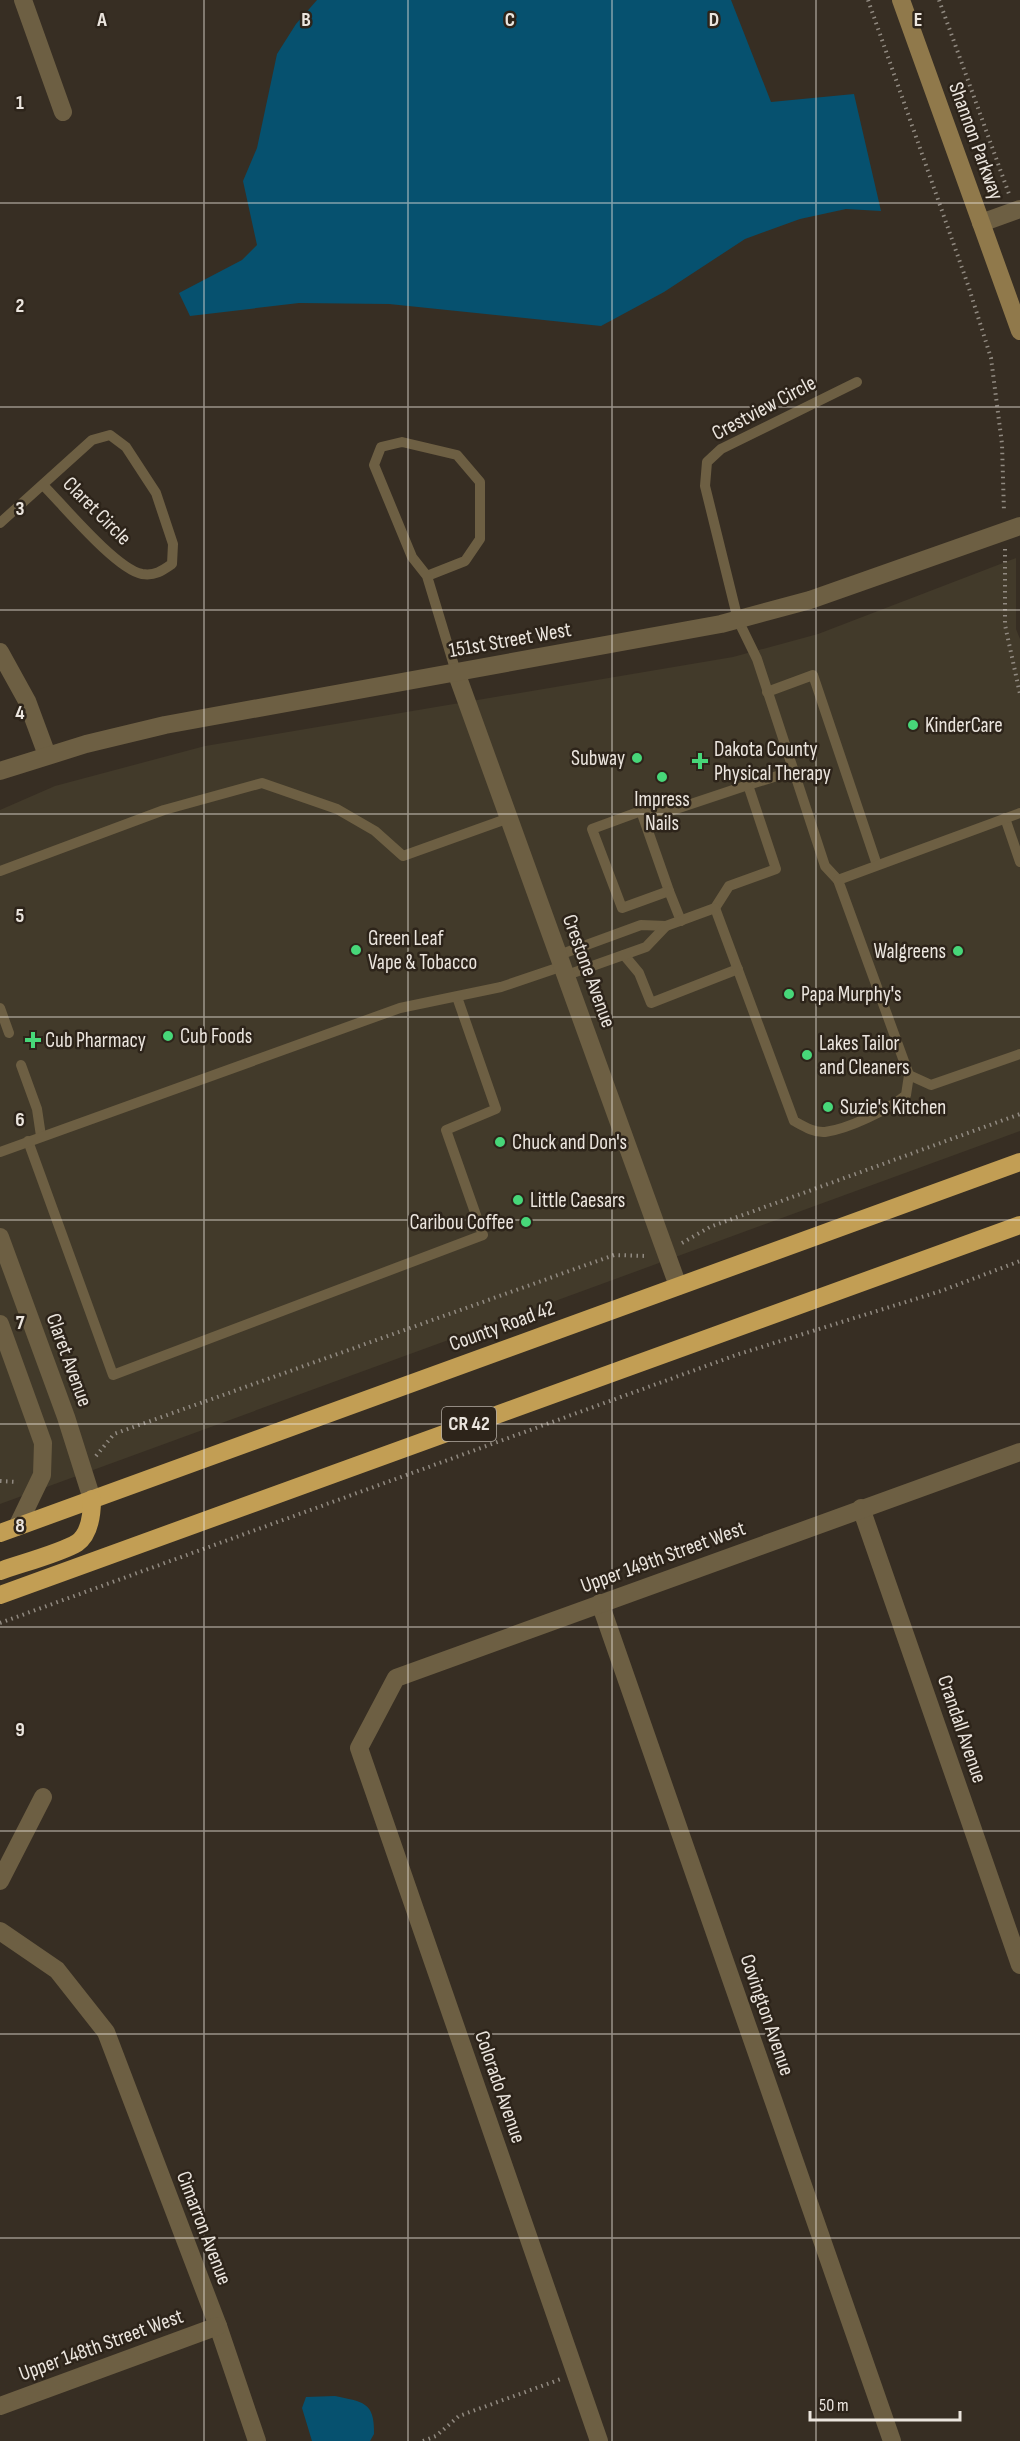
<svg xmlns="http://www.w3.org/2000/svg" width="1020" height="2441" font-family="'Sofia Sans Condensed',sans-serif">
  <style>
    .commercial { fill: #423a2a }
    .water { fill: #06516f }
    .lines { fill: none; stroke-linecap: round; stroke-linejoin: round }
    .path { stroke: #918a81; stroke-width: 4; stroke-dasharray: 1.5 4.5; stroke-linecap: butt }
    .lane { stroke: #6d5f43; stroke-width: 10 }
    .street { stroke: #6d5f43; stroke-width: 18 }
    .secondary { stroke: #90794b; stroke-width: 18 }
    .highway { stroke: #c29e54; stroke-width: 18 }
    .grid { fill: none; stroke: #ebe5de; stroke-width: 1.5; stroke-opacity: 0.55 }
    .poi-dot { fill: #47d779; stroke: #2d241a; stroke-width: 2 }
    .labels { text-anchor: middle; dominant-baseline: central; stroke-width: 5; stroke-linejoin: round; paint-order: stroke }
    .shield { fill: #2d241a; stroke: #b2aba3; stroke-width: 1.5 }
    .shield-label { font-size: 20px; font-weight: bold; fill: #ebe5de }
    .street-label { font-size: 21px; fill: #ebe5de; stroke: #2d241a }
    .poi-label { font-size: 21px; fill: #ebe5de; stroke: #2d241a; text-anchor: start }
    .grid-label { font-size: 20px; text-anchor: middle; font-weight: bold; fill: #ebe5de; stroke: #2d241a; stroke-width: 5; stroke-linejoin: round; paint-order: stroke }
  </style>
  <rect width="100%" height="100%" fill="#372e23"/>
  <polygon class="commercial" points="1016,558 1016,629 1020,639 1020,1131 0,1504 0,810 55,786 205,746 733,657 818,634"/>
  <g class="water">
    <polygon points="317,0 731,0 771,102 854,94 881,211 846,209 800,219 745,239 664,292 601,326 389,304 299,303 190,316 179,293 242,260 257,245 243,181 257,148 277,54 296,24"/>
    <path d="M335,2396C362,2402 375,2401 374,2434L370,2441H312L302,2408L306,2397Z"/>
  </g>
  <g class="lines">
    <g class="path">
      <polyline points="868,0 968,285 991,358 1002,444 1004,512"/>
      <polyline points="939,0 1009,194"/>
      <polyline points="1005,549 1005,625 1020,694"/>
      <polyline points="682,1243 710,1227 1020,1114"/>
      <polyline points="96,1456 114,1434 614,1255 647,1256"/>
      <polyline points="0,1481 18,1482"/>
      <polyline points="0,1623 739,1354 941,1291 1020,1261"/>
      <polyline points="423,2441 436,2436 459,2416 561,2379"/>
    </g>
    <g class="lane">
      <path d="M0,523L92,440L110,435L126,447L156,493L173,544L172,564C162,571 155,576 142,574C116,569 63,505 43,485"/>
      <polyline points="427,576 465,561 480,539 480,482 457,455 402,442 381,447 374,465 412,557 427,576 456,672"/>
      <polyline points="767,692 813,675 877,865"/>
      <polyline points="641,811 669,891"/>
      <polyline points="1005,818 1020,862"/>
      <polyline points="0,871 164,810 262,783 337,809 375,831 403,856 509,818"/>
      <polyline points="838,880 825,866 757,659 738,620 705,486 707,462 721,449 857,382"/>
      <polyline points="715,908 729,886 776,869 748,785 793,771"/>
      <polyline points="681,921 669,891 622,908 592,829 641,811 670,811 748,785"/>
      <polyline points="559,955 641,925 666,926"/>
      <polyline points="624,955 639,973 651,1003 738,969"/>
      <path d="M567,975L646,947L666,926L715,908L794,1121C803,1126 814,1133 825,1132C848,1129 888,1110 906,1095L909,1075L838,880L1020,813"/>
      <polyline points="0,1008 9,1033"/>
      <polyline points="21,1065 37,1109 41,1136"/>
      <polyline points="909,1075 931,1085 1020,1054"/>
      <polyline points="28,1141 113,1375 483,1235 446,1130 496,1109 457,997"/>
      <polyline points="0,1152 400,1008 501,987 563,966"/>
    </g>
    <g class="street">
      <polyline points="23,0 63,112"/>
      <polyline points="981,223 1020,209"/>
      <polyline points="0,652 27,701 47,755"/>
      <polyline points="456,672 678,1286"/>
      <polyline points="0,771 86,744 165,725 721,624 810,600 1020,526"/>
      <polyline points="0,1237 66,1417 92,1499"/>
      <polyline points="0,1324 43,1443 42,1475 17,1527"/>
      <polyline points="861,1508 1020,1965"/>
      <polyline points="600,1603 892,2441"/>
      <polyline points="0,1881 43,1797"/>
      <polyline points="0,1931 57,1970 106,2032 218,2326 257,2441"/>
      <polyline points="0,2406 218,2326"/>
      <polyline points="599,2441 359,1748 396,1678 1020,1452"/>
    </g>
    <polyline class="secondary" points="901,0 1020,331"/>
    <g class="highway">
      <polyline points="0,1533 1020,1162"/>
      <path d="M0,1571C19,1564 61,1553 77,1543C90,1534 92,1514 92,1499"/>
      <polyline points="0,1595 1020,1225"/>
    </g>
  </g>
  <path class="grid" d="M204,0V2441M408,0V2441M612,0V2441M816,0V2441M0,203H1020M0,407H1020M0,610H1020M0,814H1020M0,1017H1020M0,1220H1020M0,1424H1020M0,1627H1020M0,1831H1020M0,2034H1020M0,2238H1020"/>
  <g class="poi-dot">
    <circle cx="913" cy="725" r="6"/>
    <circle cx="637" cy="758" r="6"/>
    <path d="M697 752h6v6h6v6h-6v6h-6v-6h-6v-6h6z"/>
    <circle cx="662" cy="777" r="6"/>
    <circle cx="356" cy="950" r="6"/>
    <circle cx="958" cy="951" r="6"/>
    <circle cx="789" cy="994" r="6"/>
    <circle cx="168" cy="1036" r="6"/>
    <path d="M30 1031h6v6h6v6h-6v6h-6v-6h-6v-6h6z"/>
    <circle cx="807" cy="1055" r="6"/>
    <circle cx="828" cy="1107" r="6"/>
    <circle cx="500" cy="1142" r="6"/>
    <circle cx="518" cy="1200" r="6"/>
    <circle cx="526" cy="1222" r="6"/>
  </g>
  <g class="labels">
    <rect class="shield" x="442" y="1407" width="54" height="34" rx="4.5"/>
    <g class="shield-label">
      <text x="469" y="1424">CR 42</text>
    </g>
    <g class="street-label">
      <text transform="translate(976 141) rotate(70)">Shannon Parkway</text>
      <text transform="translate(764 408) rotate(-28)">Crestview Circle</text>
      <text transform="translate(97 511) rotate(45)">Claret Circle</text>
      <text transform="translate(510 640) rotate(-10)">151st Street West</text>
      <text transform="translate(589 971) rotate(70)">Crestone Avenue</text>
      <text transform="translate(502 1326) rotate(-20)">County Road 42</text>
      <text transform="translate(69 1360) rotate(70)">Claret Avenue</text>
      <text transform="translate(663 1557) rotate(-20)">Upper 149th Street West</text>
      <text transform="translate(962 1729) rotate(71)">Crandall Avenue</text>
      <text transform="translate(767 2015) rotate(71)">Covington Avenue</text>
      <text transform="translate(500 2087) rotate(71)">Colorado Avenue</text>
      <text transform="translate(204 2228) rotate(69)">Cimarron Avenue</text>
      <text transform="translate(101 2345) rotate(-20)">Upper 148th Street West</text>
    </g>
    <g class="poi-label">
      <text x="925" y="725">KinderCare</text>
      <text x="714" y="749">Dakota County<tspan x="714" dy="24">Physical Therapy</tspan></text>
      <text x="625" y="758" text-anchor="end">Subway</text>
      <text x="662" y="799" text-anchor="middle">Impress<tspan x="662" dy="24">Nails</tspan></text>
      <text x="368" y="938">Green Leaf<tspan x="368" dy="24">Vape &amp; Tobacco</tspan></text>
      <text x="946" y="951" text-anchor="end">Walgreens</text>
      <text x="801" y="994">Papa Murphy's</text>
      <text x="180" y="1036">Cub Foods</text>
      <text x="45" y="1040">Cub Pharmacy</text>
      <text x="819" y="1043">Lakes Tailor<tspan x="819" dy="24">and Cleaners</tspan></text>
      <text x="840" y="1107">Suzie's Kitchen</text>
      <text x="512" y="1142">Chuck and Don's</text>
      <text x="530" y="1200">Little Caesars</text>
      <text x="514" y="1222" text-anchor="end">Caribou Coffee</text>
    </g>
  </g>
  <g class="grid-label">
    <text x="102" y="26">A</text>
    <text x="306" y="26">B</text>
    <text x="510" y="26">C</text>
    <text x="714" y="26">D</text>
    <text x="918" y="26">E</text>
    <text x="20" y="109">1</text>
    <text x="20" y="312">2</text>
    <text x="20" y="515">3</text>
    <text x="20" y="719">4</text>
    <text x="20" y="922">5</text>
    <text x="20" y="1126">6</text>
    <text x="20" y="1329">7</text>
    <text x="20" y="1532">8</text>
    <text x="20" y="1736">9</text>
  </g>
  <path d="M810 2411v9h150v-9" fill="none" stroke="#ebe5de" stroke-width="3"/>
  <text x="819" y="2411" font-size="18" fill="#ebe5de" stroke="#2d241a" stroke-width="4.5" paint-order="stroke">50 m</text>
</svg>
